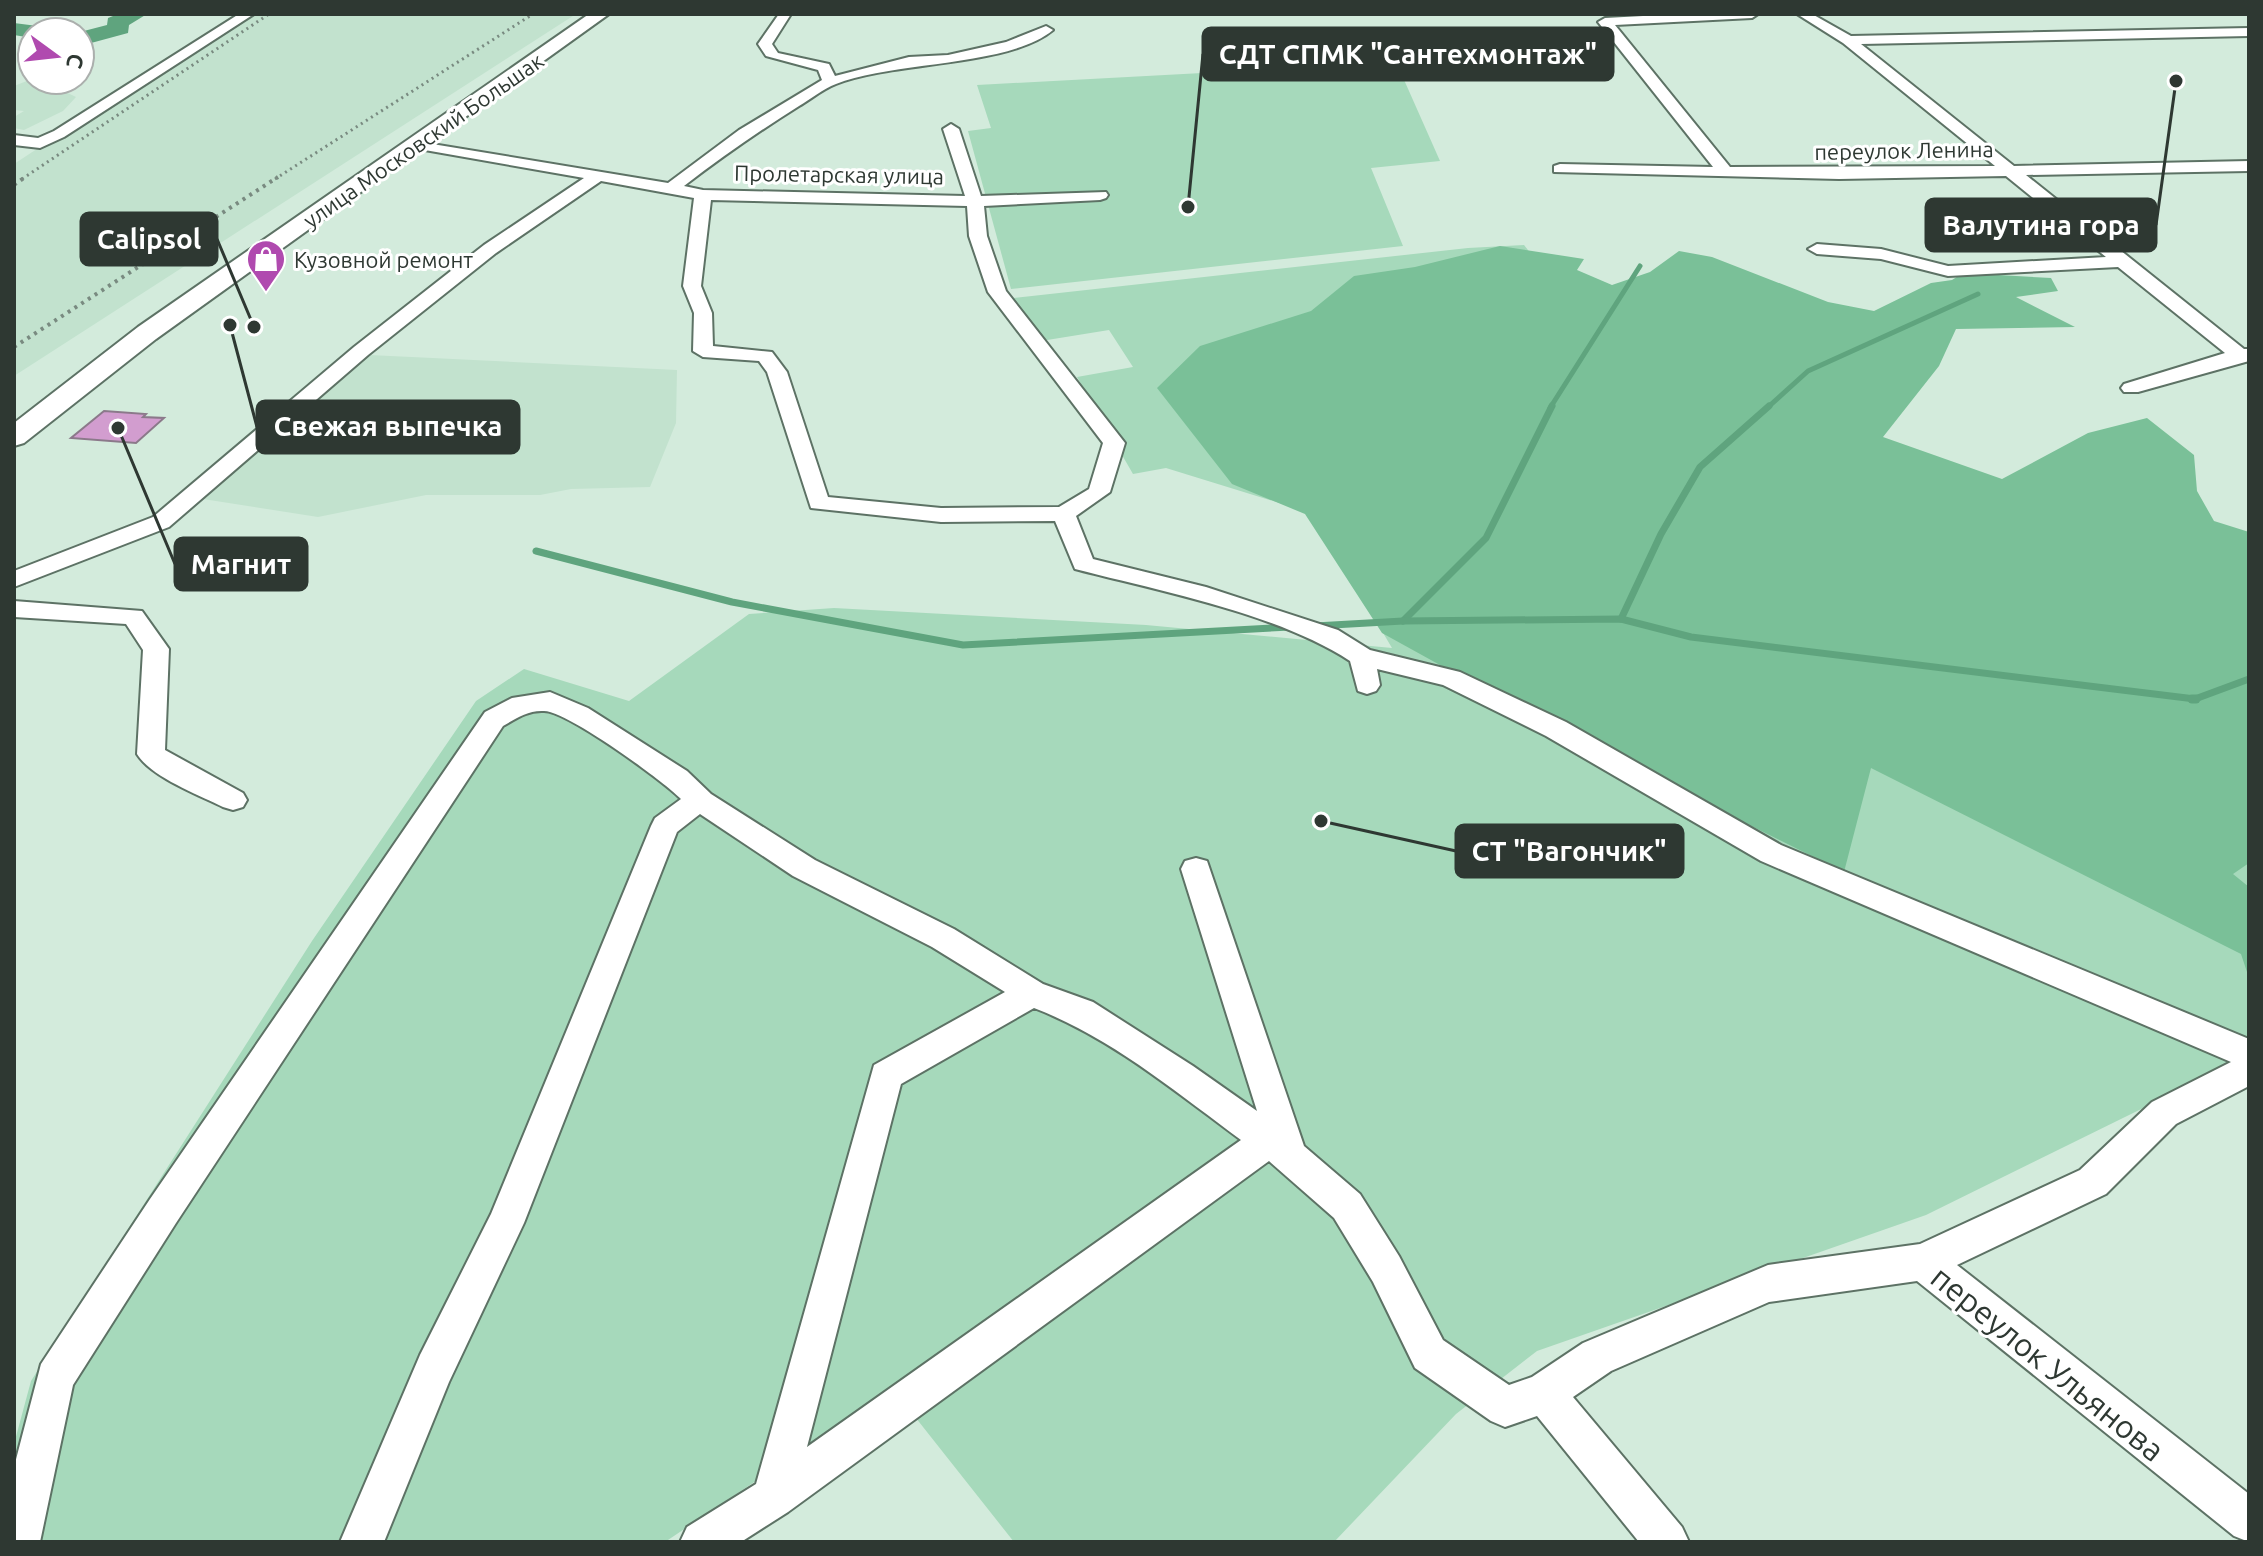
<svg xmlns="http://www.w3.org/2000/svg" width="2263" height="1556" font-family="Ubuntu,sans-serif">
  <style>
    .built { fill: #c2e2ce }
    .green { fill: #a6d9bb }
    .forest { fill: #7ac098 }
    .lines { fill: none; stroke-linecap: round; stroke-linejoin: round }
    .stream-far2 { stroke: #5fa47e; stroke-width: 5 }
    .stream-far1 { stroke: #5fa47e; stroke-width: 7 }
    .stream { stroke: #5fa47e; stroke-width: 9 }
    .river { fill: #5fa47e; fill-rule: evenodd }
    .building { fill: #d29dcf; stroke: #8b798a; stroke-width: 2 }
    .street-casing { stroke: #5d7265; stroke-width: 4 }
    .secondary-casing { stroke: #5d7265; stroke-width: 4 }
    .street { fill: #fff; fill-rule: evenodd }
    .secondary { fill: #fff; fill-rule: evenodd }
    .rail-far1 { stroke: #798a80; stroke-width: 3; stroke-dasharray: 2 4; stroke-linecap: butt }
    .rail { stroke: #798a80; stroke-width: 4; stroke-dasharray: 3 5; stroke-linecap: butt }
    .labels { text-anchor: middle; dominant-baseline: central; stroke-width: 6; stroke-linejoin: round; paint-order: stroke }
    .far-street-label { font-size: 22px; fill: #2e3832; stroke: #fff }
    .far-poi-label { font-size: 22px; fill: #2e3832; stroke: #fff; text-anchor: start }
    .near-street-label { font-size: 32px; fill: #2e3832; stroke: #fff }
    .leader { fill: none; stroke: #2e3832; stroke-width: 3 }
    .callout-dot { fill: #2e3832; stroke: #fff; stroke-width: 3 }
    .callout { fill: #2e3832; stroke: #2e3832; stroke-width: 3 }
    .callout-label { font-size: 28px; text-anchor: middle; font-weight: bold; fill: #fff }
  </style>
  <rect width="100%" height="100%" fill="#d3ebdc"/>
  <g class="built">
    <polygon points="243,14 576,14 14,376 14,164"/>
    <polygon points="32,79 72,80 55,87 76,97 63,111 24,130 14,128 14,117 24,111 14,110 14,86"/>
    <polygon points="370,355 677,370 676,423 650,487 571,489 540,495 426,495 318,517 203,499"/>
  </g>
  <g class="green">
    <polygon points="1293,68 1401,73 1440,161 1371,168 1403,246 1011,289 968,131 991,128 977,85"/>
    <polygon points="1524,245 1575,310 2249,662 2249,1056 1926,1215 1537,1351 1456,1414 1334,1542 1014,1542 893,1389 665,1542 49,1542 14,1537 14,1444 31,1381 312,941 476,701 524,669 629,701 749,614 834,608 1146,625 1392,648 1312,513 1166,468 1133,474 1077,377 1133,367 1109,330 1041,341 1005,299 1468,248"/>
  </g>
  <polygon class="forest" points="1500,246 1584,259 1577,270 1612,285 1650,272 1679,251 1712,257 1828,302 1874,311 1931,283 1952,280 1963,273 2051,278 2058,291 2016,297 2075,327 1956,329 1939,366 1883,437 2002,479 2088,433 2147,418 2194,455 2197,491 2214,521 2249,532 2249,863 2233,874 2249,887 2249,978 2241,954 1871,768 1844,872 1556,729 1382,633 1305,514 1232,484 1157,388 1200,346 1311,311 1354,276 1415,267"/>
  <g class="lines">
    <g class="stream-far2">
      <polyline points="1550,408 1640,266"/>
      <polyline points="1767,408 1808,371 1978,294"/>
    </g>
    <g class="stream-far1">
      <polyline points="536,551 732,602 963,645 1290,627"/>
      <polyline points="1621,619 1661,534 1700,467 1769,406"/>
      <polyline points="1403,621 1486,538 1552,406"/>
      <polyline points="1315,626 1403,621 1621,619 1691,637 2195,699 2249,679"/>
    </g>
    <polyline class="stream" points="2192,699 2196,699"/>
    <g class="river">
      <polygon points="118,14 147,14 129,25 128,33 80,46 80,32 107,25 108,18"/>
      <polygon points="14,23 45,27 48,32 32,32 32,38 14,35"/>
    </g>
  </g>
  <polygon class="building" points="104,411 146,414 143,417 164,418 136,443 71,438"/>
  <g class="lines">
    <defs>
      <g id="street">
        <polygon points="239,14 254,14 64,137 40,148 14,145 14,135 38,138 54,131"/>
        <path d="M779,14H791L772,44L778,53L829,64L835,76L909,57L948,55L1006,42L1046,26L1053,30C1009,67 893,61 836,84C823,89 811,99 799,106C759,131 722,157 684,186L703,190L965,196L943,129L951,124L959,129L981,196L1106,192L1108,195L1106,198L1100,200L984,206L987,236L1006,291L1125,443L1110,492L1076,516L1093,559L1206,587L1338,630L1370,650L1460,672L1566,722L1781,845L2249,1039V1086L2176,1124L2106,1194L1957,1265L2249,1494V1542L2234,1536L1917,1281L1769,1302L1611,1371L1573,1397L1682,1527L1689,1542H1639L1537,1416L1505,1427L1491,1421L1415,1368L1373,1282L1334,1218L1269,1161L788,1512L741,1542H680L687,1527L756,1484L874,1065L1005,992L932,947L793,876L700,814L677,832L524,1223L449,1382L384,1542H340L420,1355L491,1214L651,826L655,818L681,799C662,780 567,711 544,711C528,710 517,718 503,726L176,1223L73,1385L40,1542H14V1467L41,1364L150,1199L485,712L512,698L550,692L588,708L687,771L711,794L815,860L954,929L1043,984L1093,1002L1193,1066L1257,1111L1181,869L1185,861L1196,858L1207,861L1304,1146L1360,1194L1399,1256L1443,1340L1509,1385L1532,1377L1583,1343L1768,1265L1920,1244L2080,1170L2152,1102L2231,1062L1761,861L1546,736L1443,685L1377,669L1380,685L1376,691L1367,694L1358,691L1350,661C1276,613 1160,591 1075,569L1055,521L941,522L811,508L767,372L759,361L703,357L693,351L694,313L683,286L694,198L601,181L496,253L368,355L169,527L14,587V571L153,517L354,347L484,245L584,178L419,149L411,144L414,141L668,183L739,130L822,80L818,70L766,56L758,44ZM711,200L967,206L969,236L988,292L1103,443L1089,489L1059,507L941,508L828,497L787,372L772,352L713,346L712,313L701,286ZM1034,1008C1110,1037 1176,1092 1241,1140L807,1447L901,1084Z"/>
        <polygon points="1681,14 1758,14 1752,18 1615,25 1730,167 1995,166 1843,43 1797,14 1812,14 1851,36 2249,28 2249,36 1861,44 2014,166 2249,161 2249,171 2026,175 2244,349 2249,349 2249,361 2138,392 2124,392 2121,388 2124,384 2225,353 2118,267 1948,276 1881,259 1817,254 1808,249 1817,244 1881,249 1948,266 2106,257 2006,176 1839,179 1554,172 1554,166 1560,164 1713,167 1598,22 1605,18"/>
        <path d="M14,601L142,611L169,649L165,750L243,793L247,800L243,807L233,810L223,807C199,795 151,777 137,754L143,650L126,624L14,617Z"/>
      </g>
      <polygon id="secondary" points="589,14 609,14 156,339 24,443 14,446 14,423 138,327"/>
    </defs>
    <use href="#street" class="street-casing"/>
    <use href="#secondary" class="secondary-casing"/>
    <use href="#street" class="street"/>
    <use href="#secondary" class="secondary"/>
    <g class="rail-far1">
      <polyline points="22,179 269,14"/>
      <polyline points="275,179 533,14"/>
    </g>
    <g class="rail">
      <polyline points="14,185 25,177"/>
      <polyline points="14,347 278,177"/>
    </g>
  </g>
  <defs>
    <symbol id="shop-pin" viewBox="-11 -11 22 30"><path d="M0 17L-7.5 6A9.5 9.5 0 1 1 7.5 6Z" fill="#b04aaf" stroke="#fff"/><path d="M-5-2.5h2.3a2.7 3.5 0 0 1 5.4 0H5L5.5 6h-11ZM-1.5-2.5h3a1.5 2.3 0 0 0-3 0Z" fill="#fff"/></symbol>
  </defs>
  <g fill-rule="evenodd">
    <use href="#shop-pin" x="244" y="237" width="44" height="60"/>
  </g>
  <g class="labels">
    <g class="far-street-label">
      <text transform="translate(423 140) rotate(-35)">улица Московский Большак</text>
      <text transform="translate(1904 150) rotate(-1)">переулок Ленина</text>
      <text transform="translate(839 174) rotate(1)">Пролетарская улица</text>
    </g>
    <g class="far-poi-label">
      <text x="294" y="259">Кузовной ремонт</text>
    </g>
    <g class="near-street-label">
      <text transform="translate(2048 1363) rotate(39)">переулок Ульянова</text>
    </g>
  </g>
  <path class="leader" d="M1188 207L1203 54M2176 81L2156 225M254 327L217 239M230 325L257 427M118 428L175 564M1321 821L1456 851"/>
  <g class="callout-dot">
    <circle cx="1188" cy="207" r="8"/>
    <circle cx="2176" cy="81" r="8"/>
    <circle cx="254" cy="327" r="8"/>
    <circle cx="230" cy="325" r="8"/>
    <circle cx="118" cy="428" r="8"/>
    <circle cx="1321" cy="821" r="8"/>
  </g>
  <g class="callout">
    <rect x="1203" y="28" width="410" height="52" rx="8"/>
    <rect x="1926" y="199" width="230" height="52" rx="8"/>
    <rect x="81" y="213" width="136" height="52" rx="8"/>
    <rect x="257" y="401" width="262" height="52" rx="8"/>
    <rect x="175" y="538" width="132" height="52" rx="8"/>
    <rect x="1456" y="825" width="227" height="52" rx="8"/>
  </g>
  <g class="callout-label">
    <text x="1408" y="64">СДТ СПМК "Сантехмонтаж"</text>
    <text x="2041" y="235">Валутина гора</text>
    <text x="149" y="249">Сalipsol</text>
    <text x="388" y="436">Свежая выпечка</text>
    <text x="241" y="574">Магнит</text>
    <text x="1569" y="861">СТ "Вагончик"</text>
  </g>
  <rect width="2263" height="1556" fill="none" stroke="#2e3832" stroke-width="32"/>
  <g transform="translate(56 56) rotate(105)"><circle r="38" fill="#ffffff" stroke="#abafad" stroke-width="2"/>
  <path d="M0-6L14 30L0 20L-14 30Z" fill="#b04aaf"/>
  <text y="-12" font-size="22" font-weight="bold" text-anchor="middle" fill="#2e3832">С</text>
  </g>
</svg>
